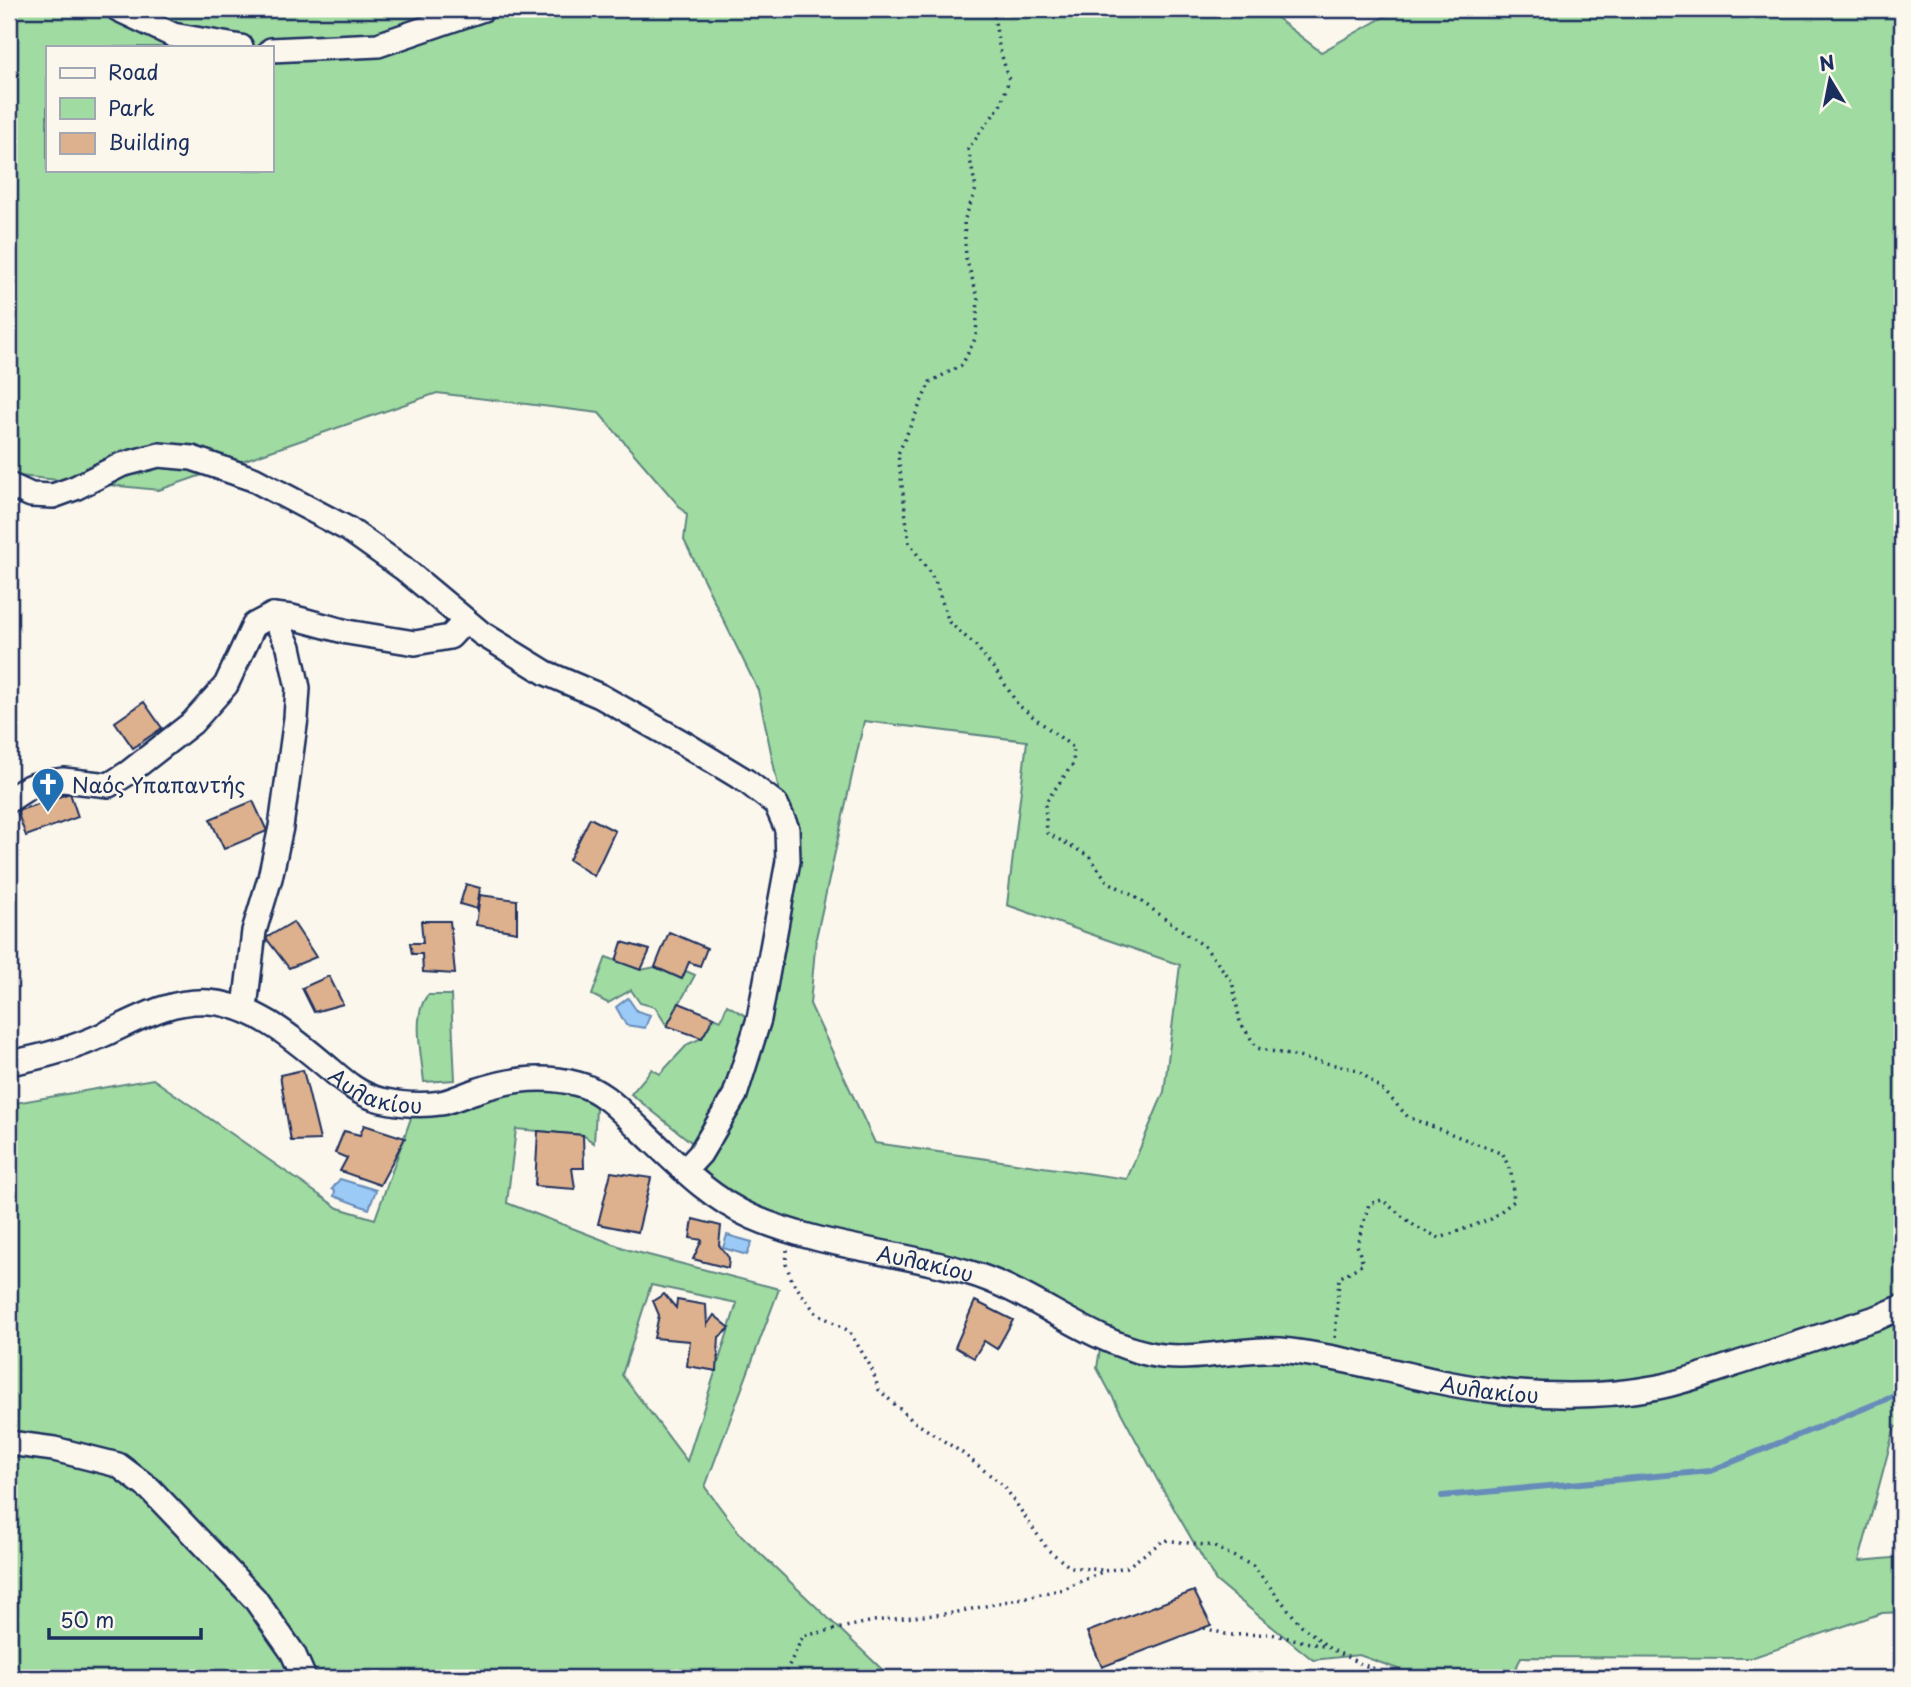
<svg xmlns="http://www.w3.org/2000/svg" width="1911" height="1687" font-family="'Playpen Sans',sans-serif">
  <style>
    .green { fill: #a0dba1; stroke: #5e8580; stroke-width: 2; fill-rule: evenodd }
    .water { fill: #9bcaf6; stroke: #688cb9; stroke-width: 2 }
    .lines { fill: none; stroke-linecap: round; stroke-linejoin: round }
    .stream { stroke: #688cb9; stroke-width: 6 }
    .building { fill: #ddb18e; stroke: #1b2f5e; stroke-width: 2 }
    .minor-casing { stroke: #1b2f5e; stroke-width: 28 }
    .path { stroke: #1b2f5e; stroke-width: 3.5; stroke-dasharray: 2 5; stroke-linecap: butt }
    .minor { stroke: #fbf7ec; stroke-width: 23 }
    .labels { text-anchor: middle; dominant-baseline: central; stroke-width: 5; stroke-linejoin: round; paint-order: stroke }
    .poi-label { font-size: 21px; fill: #1b2f5e; stroke: #fbf7ec; text-anchor: start }
    .street-label { font-size: 21px; fill: #1b2f5e; stroke: #fbf7ec }
  </style>
  <rect width="100%" height="100%" fill="#fbf7ec"/>
  <filter id="ink" filterUnits="userSpaceOnUse"><feTurbulence type="fractalNoise" baseFrequency=".0143" numOctaves="2"/><feDisplacementMap in="SourceGraphic" scale="14" xChannelSelector="R" yChannelSelector="G"/><feConvolveMatrix kernelMatrix="1 2 1 2 8 2 1 2 1" color-interpolation-filters="sRGB"/></filter>
  <g filter="url(#ink)">
    <g class="green">
      <path d="M9,9H1265L1321,52L1398,9H1902V1430L1895,1426L1859,1561L1902,1557V1612L1882,1613L1751,1658L1521,1657L1512,1678H1423L1359,1655L1313,1660L1216,1581L1158,1481L1097,1368L1102,1336L991,1278L753,1215L685,1170L696,1146L631,1094L652,1069L660,1074L688,1044L702,1038L714,1017L721,1020L727,1005L758,1023L787,829L758,690L684,540L687,515L599,413L437,393L159,490L9,475ZM47,47H271V170H47ZM864,721L1027,741L1007,905L1180,965L1164,1092L1127,1179L875,1143L810,1004L816,938Z"/>
      <polygon points="606,957 641,970 655,967 681,979 686,971 695,975 667,1026 655,1007 640,1003 631,990 608,1003 592,995"/>
      <path d="M428,995H451L455,1080L424,1082C422,1059 411,1013 428,995Z"/>
      <path d="M153,1079L338,1208L375,1219L416,1104L483,1089L597,1092L594,1143L583,1135L516,1129L507,1203L629,1250L779,1289L705,1487L740,1534L891,1678H9V1104ZM651,1285L737,1303L687,1461L622,1375Z"/>
    </g>
    <g class="water">
      <polygon points="628,998 637,1011 650,1015 645,1028 626,1025 616,1007"/>
      <polygon points="340,1179 376,1190 369,1209 334,1196 335,1191 332,1189"/>
      <polygon points="727,1235 752,1242 747,1255 723,1248"/>
    </g>
    <g class="lines">
      <polyline class="stream" points="1442,1496 1710,1471 1902,1393"/>
    </g>
    <g class="building">
      <polygon points="144,702 162,728 133,748 115,722"/>
      <polygon points="70,793 78,817 26,836 17,811"/>
      <polygon points="253,801 267,831 224,849 210,819"/>
      <polygon points="590,818 615,831 594,876 569,860"/>
      <polygon points="466,884 480,888 477,909 460,904"/>
      <polygon points="480,895 517,900 517,932 476,925"/>
      <polygon points="421,921 450,921 455,974 423,972 422,954 412,954 410,943 423,943"/>
      <polygon points="293,922 316,957 289,968 266,938"/>
      <polygon points="669,932 707,948 700,966 689,962 682,979 655,967"/>
      <polygon points="622,942 650,950 641,970 616,961"/>
      <polygon points="329,976 343,1004 314,1012 302,988"/>
      <polygon points="679,1003 714,1017 702,1038 667,1026"/>
      <polygon points="303,1070 320,1140 291,1141 280,1075"/>
      <polygon points="364,1125 405,1138 380,1185 340,1171 347,1158 335,1153 344,1131 360,1135"/>
      <polygon points="538,1131 583,1135 584,1168 572,1168 575,1189 535,1186"/>
      <polygon points="611,1172 651,1178 638,1232 598,1224"/>
      <polygon points="693,1219 721,1226 719,1245 729,1258 728,1268 693,1259 702,1240 690,1238"/>
      <polygon points="664,1294 676,1308 677,1300 706,1305 707,1325 714,1315 730,1328 719,1337 717,1371 687,1366 690,1341 654,1338 659,1315 653,1301"/>
      <polygon points="975,1301 1013,1320 997,1349 984,1341 974,1358 955,1347"/>
      <polygon points="1194,1591 1211,1625 1102,1667 1087,1632"/>
    </g>
    <g class="lines">
      <defs>
        <g id="minor">
          <polyline points="118,9 173,35 241,47"/>
          <polyline points="271,50 378,45 483,9"/>
          <polyline points="9,485 31,495 53,496 75,488 121,465 159,455 192,458 253,479 348,529 403,568 481,633 546,673 600,696 685,744 746,781 776,804 787,829 788,861 759,1019 735,1095 700,1154 685,1170"/>
          <polyline points="9,800 29,787 42,783 63,780 109,785 128,773 192,723 226,685 254,625 273,615 292,617 347,632 415,643 450,637 465,621"/>
          <polyline points="245,1008 254,931 270,878 281,827 296,718 298,688 289,647 273,615"/>
          <path id="s1" d="M9,1063C42,1057 75,1048 105,1034C140,1018 169,1000 209,1002C256,1005 295,1040 330,1069C345,1082 360,1095 381,1100C399,1104 422,1106 441,1103C454,1100 466,1094 479,1090C511,1079 544,1075 578,1084C605,1091 622,1113 642,1131C676,1163 709,1198 752,1217C821,1247 896,1251 967,1272C1031,1290 1085,1340 1150,1354C1196,1364 1244,1345 1290,1351C1360,1359 1428,1384 1498,1391C1551,1397 1606,1397 1658,1387C1688,1381 1716,1370 1745,1361C1790,1346 1834,1332 1879,1317L1902,1307"/>
          <polyline points="9,1443 54,1449 118,1465 150,1489 255,1599 293,1653 304,1678"/>
        </g>
      </defs>
      <use href="#minor" class="minor-casing"/>
      <g class="path">
        <polyline points="993,9 999,46 1009,80 1000,106 968,149 976,189 964,221 966,258 978,298 976,337 962,365 930,382 898,454 909,542 935,581 949,622 976,646 1001,678 1018,705 1074,748 1073,764 1045,803 1047,833 1089,856 1107,881 1135,897 1204,946 1232,981 1240,1022 1257,1048 1358,1070 1386,1093 1408,1117 1503,1154 1511,1173 1514,1201 1491,1219 1440,1238 1416,1227 1382,1200 1369,1204 1357,1245 1363,1264 1339,1278 1335,1339"/>
        <polyline points="787,1250 786,1264 792,1281 816,1313 849,1331 871,1367 879,1390 913,1421 961,1452 1004,1486 1048,1550 1070,1567 1102,1570"/>
        <polyline points="1204,1628 1229,1635 1271,1634 1327,1647"/>
        <polyline points="783,1678 803,1636 874,1621 953,1613 1064,1589 1104,1571 1127,1567 1164,1540 1213,1546 1253,1566 1300,1624 1329,1648 1361,1664 1401,1678"/>
      </g>
      <use href="#minor" class="minor"/>
    </g>
  </g>
  <defs>
    <symbol id="church-pin" viewBox="-11 -11 22 30"><path d="M0 17L-7.5 6A9.5 9.5 0 1 1 7.5 6Z" fill="#1f6fb2" stroke="#fbf7ec"/><path d="M-1.2-6h2.4v3.5h3.3v2.4h-3.3V6h-2.4V-.1h-3.3v-2.4h3.3Z" fill="#fff"/></symbol>
  </defs>
  <g fill-rule="evenodd">
    <use href="#church-pin" x="29" y="765" width="38" height="52"/>
  </g>
  <g class="labels">
    <g class="poi-label">
      <text x="72" y="784">Ναός Υπαπαντής</text>
    </g>
    <g class="street-label">
      <text stroke="none"><textPath href="#s1" startOffset="404">Αυλακίου</textPath></text>
      <text stroke="none"><textPath href="#s1" startOffset="1013">Αυλακίου</textPath></text>
      <text stroke="none"><textPath href="#s1" startOffset="1601">Αυλακίου</textPath></text>
    </g>
  </g>
  <rect width="1911" height="1687" fill="none" stroke="#fbf7ec" stroke-width="35"/>
  <rect x="18" y="18" width="1876" height="1652" fill="none" stroke="#1b2f5e" stroke-width="2.5" filter="url(#ink)"/>
  <rect x="46" y="46" width="228" height="126" fill="#fbf7ec" stroke="#a1a7b3" stroke-width="2"/>
  <rect x="60" y="68" width="35" height="10" fill="#fbf7ec" stroke="#a1a7b3" stroke-width="2"/>
  <text x="108" y="80" font-size="21" fill="#1b2f5e">Road</text>
  <rect x="60" y="98" width="35" height="21" fill="#a0dba1" stroke="#a1a7b3" stroke-width="2"/>
  <text x="108" y="116" font-size="21" fill="#1b2f5e">Park</text>
  <rect x="60" y="133" width="35" height="21" fill="#ddb18e" stroke="#a1a7b3" stroke-width="2"/>
  <text x="108" y="150" font-size="21" fill="#1b2f5e">Building</text>
  <g transform="translate(1830 80) rotate(350)" stroke="#fbf7ec" stroke-width="5" paint-order="stroke">
  <path d="M0-5L12 26L0 18L-12 26Z" fill="#1b2f5e"/>
  <text y="-10" font-size="19" font-weight="bold" text-anchor="middle" fill="#1b2f5e">N</text>
  </g>
  <path d="M49 1628v10h152v-10" fill="none" stroke="#1b2f5e" stroke-width="3.5"/>
  <text x="60" y="1628" font-size="21" fill="#1b2f5e" stroke="#fbf7ec" stroke-width="5" paint-order="stroke">50 m</text>
</svg>
